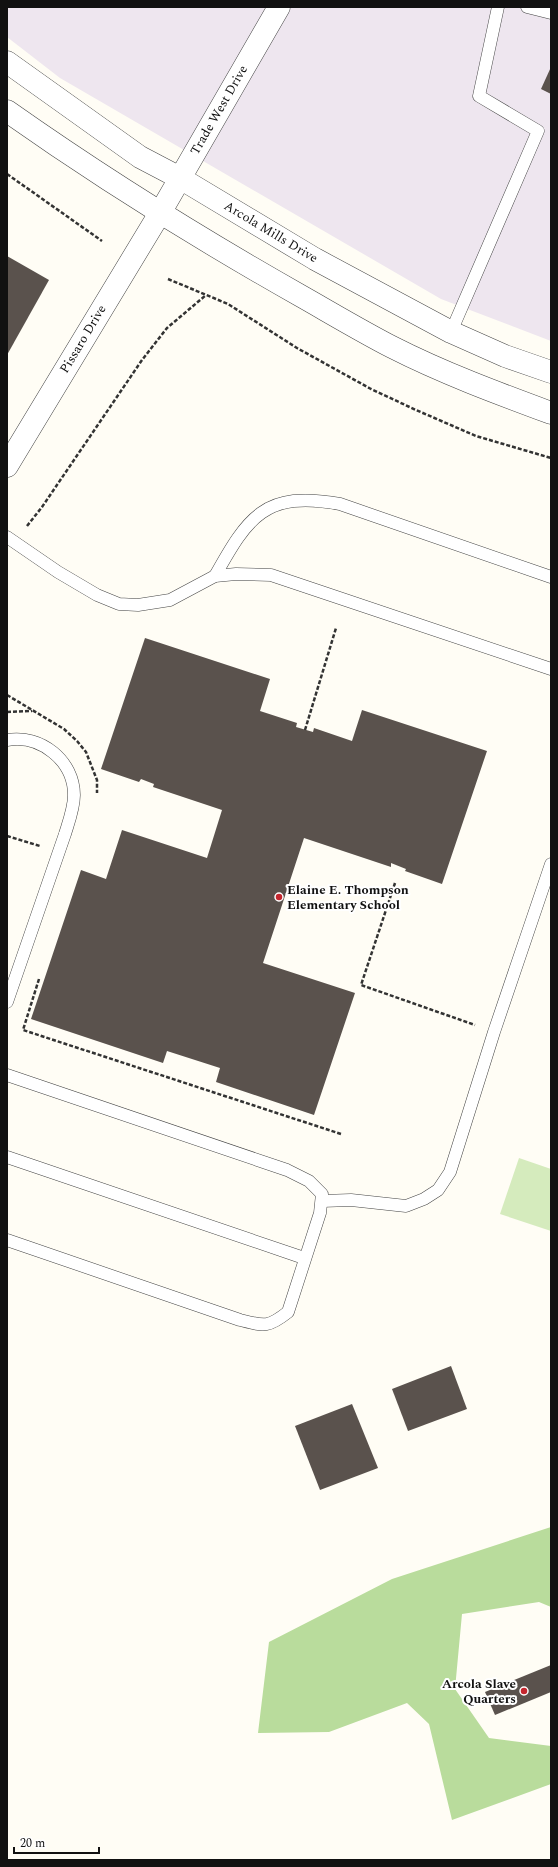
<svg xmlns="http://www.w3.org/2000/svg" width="558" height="1867" font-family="Spectral,serif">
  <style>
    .industrial { fill: #eee6ef }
    .green { fill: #d5ebbd }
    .forest { fill: #b9dc9c }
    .building { fill: #5a524d }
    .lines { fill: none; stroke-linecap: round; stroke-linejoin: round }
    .service-casing { stroke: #444; stroke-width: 13 }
    .minor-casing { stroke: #444; stroke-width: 23 }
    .tertiary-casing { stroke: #444; stroke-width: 23 }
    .path { stroke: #333; stroke-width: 2.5; stroke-dasharray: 4 2; stroke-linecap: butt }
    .service { stroke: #fff; stroke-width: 12 }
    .minor { stroke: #fff; stroke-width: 22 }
    .tertiary { stroke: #fff; stroke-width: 22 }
    .poi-dot { fill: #c4262e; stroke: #fff; stroke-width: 1.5 }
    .labels { text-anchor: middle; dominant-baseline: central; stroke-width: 4; stroke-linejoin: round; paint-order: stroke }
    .street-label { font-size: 13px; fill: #111; stroke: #fff }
    .poi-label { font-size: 13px; font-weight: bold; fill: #111; stroke: #fff; text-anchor: start }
  </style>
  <rect width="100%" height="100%" fill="#fffdf5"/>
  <polygon class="industrial" points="7,7 551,7 551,341 441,299 60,78 7,37"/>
  <polygon class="green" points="519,1158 551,1169 551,1231 500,1214"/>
  <polygon class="forest" points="551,1527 551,1607 539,1602 462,1614 455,1689 489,1738 551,1746 551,1784 452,1820 429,1724 407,1703 329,1732 258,1733 269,1642 392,1579"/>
  <g class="building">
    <polygon points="551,67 551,94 541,89"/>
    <polygon points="7,256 49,280 7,355"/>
    <polygon points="145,638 270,679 260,711 297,723 296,727 313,732 314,728 352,741 362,710 487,751 442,884 405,871 406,869 391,863 391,867 304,838 263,963 355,993 314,1115 216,1082 220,1068 167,1051 163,1063 31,1019 81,870 106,879 122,830 207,858 222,810 153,787 154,784 141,779 139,782 101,769"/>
    <polygon points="451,1366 467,1409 408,1431 392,1389"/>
    <polygon points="352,1404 378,1468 320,1490 295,1426"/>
    <polygon points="551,1665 551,1692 495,1715 485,1692"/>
  </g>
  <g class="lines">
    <defs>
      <g id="service">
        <polyline points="527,7 551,13"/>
        <polyline points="451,332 538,131 479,96 498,7"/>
        <polyline points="7,537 58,572 97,595 119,604 138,605 170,600 215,576 236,574 271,575 551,669"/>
        <path d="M215,576C248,517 265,490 340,504L551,577"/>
        <path d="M7,740C41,734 74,761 74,795C74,808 69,821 65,834L7,1002"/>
        <path d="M7,1075L287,1170L309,1181L322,1194L320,1213L288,1312C268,1328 264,1326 240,1320L7,1240"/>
        <polyline points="7,1157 304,1258"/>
        <polyline points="322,1201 351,1200 406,1206 424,1199 438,1190 450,1172 494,1032 551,864"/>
      </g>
      <polyline id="minor" points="7,466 160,213 279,7"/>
      <g id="tertiary">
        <polyline points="7,62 140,157 180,178 315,259 451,332 505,356 551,372"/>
        <path d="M7,111C102,178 200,239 301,296C331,313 361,331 392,347C443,373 497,393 551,413"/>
      </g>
    </defs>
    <use href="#service" class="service-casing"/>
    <use href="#minor" class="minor-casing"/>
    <use href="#tertiary" class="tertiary-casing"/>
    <g class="path">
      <polyline points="7,174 102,241"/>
      <polyline points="168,279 228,304 297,348 371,389 416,410 476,436 551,458"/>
      <polyline points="27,526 42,507 142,360 167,328 206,295"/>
      <polyline points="7,695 64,729 77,741 86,752 97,780 97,793"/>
      <polyline points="7,712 32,711"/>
      <polyline points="305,730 336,628"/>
      <polyline points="7,836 40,846"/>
      <polyline points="395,883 361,985 475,1025"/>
      <polyline points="39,979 23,1030 341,1134"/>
    </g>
    <use href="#service" class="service"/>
    <use href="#minor" class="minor"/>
    <use href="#tertiary" class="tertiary"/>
  </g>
  <g class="poi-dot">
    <circle cx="279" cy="897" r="4"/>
    <circle cx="524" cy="1691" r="4"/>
  </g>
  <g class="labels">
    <g class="street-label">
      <text transform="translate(219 110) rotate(-60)">Trade West Drive</text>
      <text transform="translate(271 232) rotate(31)">Arcola Mills Drive</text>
      <text transform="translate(83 339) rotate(-59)">Pissaro Drive</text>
    </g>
    <g class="poi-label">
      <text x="287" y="890">Elaine E. Thompson<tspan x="287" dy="15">Elementary School</tspan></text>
      <text x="516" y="1684" text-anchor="end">Arcola Slave<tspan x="516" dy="15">Quarters</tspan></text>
    </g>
  </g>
  <rect width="558" height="1867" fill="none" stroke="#111111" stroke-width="16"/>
  <path d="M14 1847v6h85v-6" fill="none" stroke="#111111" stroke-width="2"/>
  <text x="20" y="1847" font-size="12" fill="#111111" stroke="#ffffff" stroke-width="3" paint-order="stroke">20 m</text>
</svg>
